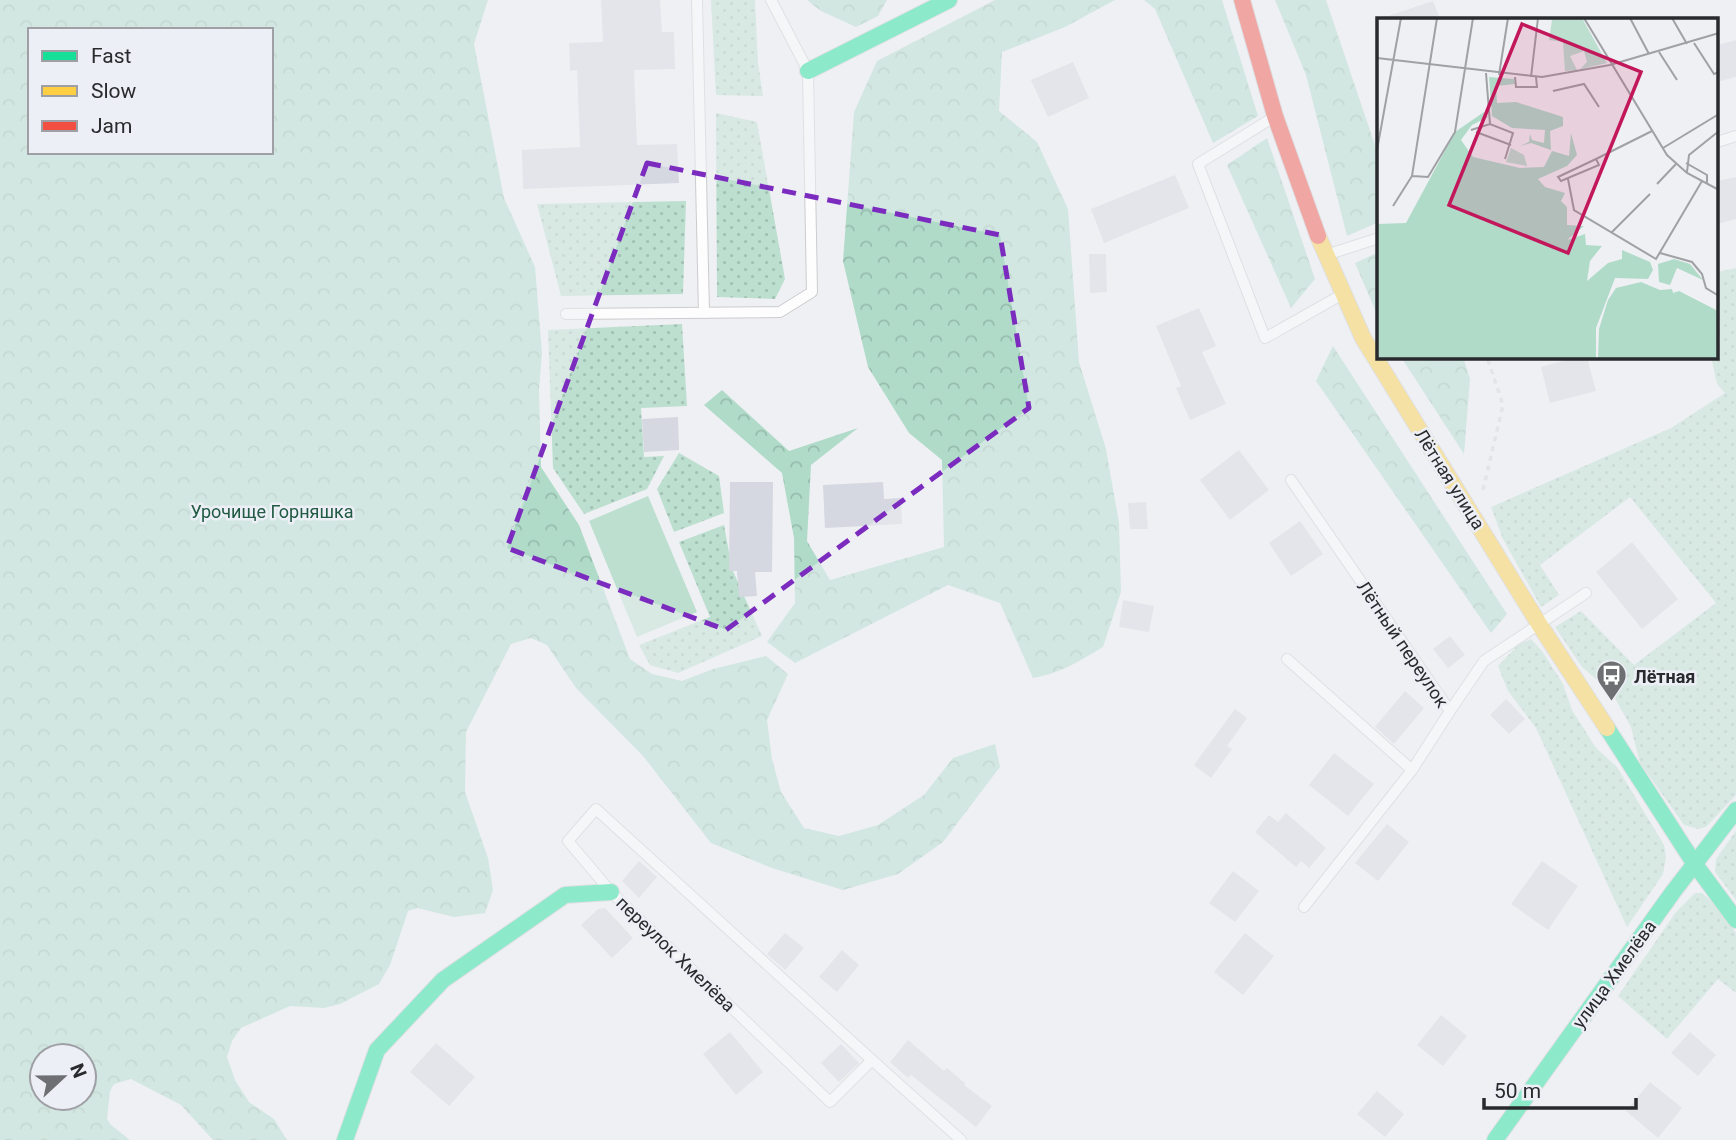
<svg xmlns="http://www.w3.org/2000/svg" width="1736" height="1140" font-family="Roboto,sans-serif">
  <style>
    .grass { fill: url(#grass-dots) }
    .forest { fill: url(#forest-crowns); fill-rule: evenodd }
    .garden { fill: #bcdfd0 }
    .building { fill: #d5d7e1 }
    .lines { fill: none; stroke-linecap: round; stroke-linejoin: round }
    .lane-casing { stroke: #cccccf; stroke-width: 12 }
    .fast-casing { stroke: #cccccf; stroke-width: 18 }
    .slow-casing { stroke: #cccccf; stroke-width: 18 }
    .jam-casing { stroke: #cccccf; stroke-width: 18 }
    .path { stroke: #d5d5d5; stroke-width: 3.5; stroke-dasharray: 5 5; stroke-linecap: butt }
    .lane { stroke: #fdfdfd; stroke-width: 10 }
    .fast { stroke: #16e098; stroke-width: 16 }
    .slow { stroke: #ffcf43; stroke-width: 16 }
    .jam { stroke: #f24e42; stroke-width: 16 }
    .marked { fill: none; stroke: #7b2cbf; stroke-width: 5; stroke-dasharray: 14 9; stroke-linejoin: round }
    .labels { text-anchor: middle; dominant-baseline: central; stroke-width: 5; stroke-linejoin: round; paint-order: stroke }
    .street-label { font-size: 18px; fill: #292a2d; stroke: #edeff6 }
    .park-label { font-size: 18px; fill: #215b43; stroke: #edeff6 }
    .poi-label { font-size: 18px; font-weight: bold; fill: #292a2d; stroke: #edeff6; text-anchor: start }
    .inset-road { fill: none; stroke: #a0a1a4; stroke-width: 2 }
    .view { fill: #c2185b; fill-opacity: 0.15; stroke: #c2185b; stroke-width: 3.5 }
    .inset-edge { fill: none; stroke: #292a2d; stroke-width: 3.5 }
  </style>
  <defs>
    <pattern id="grass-dots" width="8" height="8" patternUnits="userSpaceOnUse" patternTransform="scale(1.75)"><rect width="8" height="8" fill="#bcdfd0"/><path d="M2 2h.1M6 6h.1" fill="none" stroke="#a2c0b3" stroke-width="1.8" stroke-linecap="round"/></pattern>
    <pattern id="forest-crowns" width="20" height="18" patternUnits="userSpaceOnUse" patternTransform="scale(1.75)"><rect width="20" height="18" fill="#b0dbc9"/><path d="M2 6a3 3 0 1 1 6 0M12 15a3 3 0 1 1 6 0" fill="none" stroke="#97bcad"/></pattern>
  </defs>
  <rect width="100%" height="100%" fill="#eff0f4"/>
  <g class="grass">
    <polygon points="711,0 755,0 758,63 763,96 716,95"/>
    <polygon points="716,113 757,122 785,279 775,299 717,297"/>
    <polygon points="686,201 683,294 561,296 537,204"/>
    <polygon points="1736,268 1736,795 1706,827 1698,829 1684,825 1640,763 1631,727 1612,693 1582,667 1555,627 1581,611 1634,665 1716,603 1630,497 1540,565 1559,595 1541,607 1503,539 1491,507 1671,428 1725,393 1717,384 1711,357 1717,357 1717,272"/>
    <polygon points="682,324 687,406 641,408 644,457 664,456 647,489 584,514 553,468 548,330"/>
    <polygon points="679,453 719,476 724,513 674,532 657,489"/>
    <polygon points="724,525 732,569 762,636 678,673 650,665 639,645 710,617 679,542"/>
    <polygon points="1531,639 1542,651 1563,684 1572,710 1596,748 1617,767 1664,845 1666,857 1663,874 1627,927 1536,728 1508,691 1498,666 1519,644"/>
    <polygon points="1736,831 1736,900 1715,872 1716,859"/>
    <polygon points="1695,893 1702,893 1720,909 1736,933 1736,993 1718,979 1667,1039 1618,996 1676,912"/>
  </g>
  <g class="forest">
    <path d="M0,0H488L474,44L504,198L535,267L542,353L539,389L541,467L579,525L630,659L652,674L682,681L713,669L766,656L788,674L767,720L772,759L781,792L804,828L839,836L878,825L924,795L953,758L995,744L1000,767L943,842L898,874L843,890L772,868L711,843L643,756L576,688L547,645L531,638L511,644L466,732L465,792L488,858L493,890L485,913L454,917L417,908L408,911L390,965L379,984L340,1004L324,1008L290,1006L241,1028L232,1041L227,1057L235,1080L249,1102L274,1119L287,1140H213L181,1105L131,1079L114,1084L110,1091L107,1119L111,1125L130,1140H0ZM30,30H271V152H30ZM42,1056H84V1098H42Z"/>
    <polygon points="807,0 887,0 878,16 856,27 821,11"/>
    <path d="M995,0H1115L1065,27L1002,52L999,111L1037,142L1068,209L1079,362L1106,449L1119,523L1121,592L1103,647C1081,660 1060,674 1033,678L1000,603L948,585L795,663L767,642L795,603L794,538L782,473L704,405L722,390L789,451L858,428L811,465L807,541L830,580L944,547L942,460L909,433L868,367L843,261L854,112L877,61Z"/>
    <polygon points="1144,0 1222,0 1258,116 1213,143 1155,9"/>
    <polygon points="1275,0 1326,0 1379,157 1379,222 1347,236 1306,75"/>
    <polygon points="1267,138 1315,279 1291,308 1227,165"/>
    <polygon points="1379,252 1379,319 1355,263"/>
    <polygon points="1333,346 1507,614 1491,633 1316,381"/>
    <polygon points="1401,357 1463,357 1470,379 1464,454"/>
  </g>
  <polygon class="garden" points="648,496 697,612 637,637 589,521"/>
  <g class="building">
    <polygon points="601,0 660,0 662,32 674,32 675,69 634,70 637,145 677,144 679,183 523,189 522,150 580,147 577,70 570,71 569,43 603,42"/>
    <polygon points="1433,1 1440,19 1389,19 1388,16"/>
    <polygon points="1736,40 1736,77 1717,82 1717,45"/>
    <polygon points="1073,62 1089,98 1048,117 1031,80"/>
    <polygon points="1175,175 1189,208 1104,243 1091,209"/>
    <polygon points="1736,177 1736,219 1717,224 1717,181"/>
    <polygon points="1089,254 1106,254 1107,292 1090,293"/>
    <polygon points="1199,308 1216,346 1202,352 1226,404 1190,420 1176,388 1181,386 1156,326"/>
    <polygon points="1577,357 1587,357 1596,391 1550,403 1541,367"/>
    <polygon points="678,417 679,450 644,452 642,419"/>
    <polygon points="1239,450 1269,490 1230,520 1200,480"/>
    <polygon points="730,482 773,482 772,572 755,572 757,596 739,597 737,571 729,571"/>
    <polygon points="883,482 884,499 901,498 902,524 825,528 823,485"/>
    <polygon points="1146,502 1148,529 1130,529 1128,503"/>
    <polygon points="1300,521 1323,554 1291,576 1269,543"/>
    <polygon points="1632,542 1678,599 1642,629 1596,572"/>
    <polygon points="1123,600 1154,606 1149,632 1119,627"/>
    <polygon points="1450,636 1465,655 1448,668 1433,649"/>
    <polygon points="1405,691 1424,708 1394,744 1375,727"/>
    <polygon points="1506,699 1525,719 1509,734 1490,715"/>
    <polygon points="1235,709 1247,718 1227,746 1232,749 1211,778 1194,765"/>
    <polygon points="1334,753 1374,784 1348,816 1309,785"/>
    <polygon points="1286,813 1326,848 1309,868 1301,861 1296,867 1255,832 1269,815 1278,822"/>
    <polygon points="1387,824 1409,842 1378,881 1355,863"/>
    <polygon points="639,861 657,877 639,898 622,881"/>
    <polygon points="1542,861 1578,886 1548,930 1511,904"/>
    <polygon points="1233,871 1259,891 1235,922 1209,903"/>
    <polygon points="605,908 633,938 612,958 581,925 598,909"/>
    <polygon points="785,933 804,948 785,970 767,954"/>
    <polygon points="1245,933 1274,956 1243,995 1214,972"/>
    <polygon points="842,950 859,965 837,992 819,977"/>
    <polygon points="1441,1015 1467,1036 1443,1066 1417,1045"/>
    <polygon points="730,1032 763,1072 736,1095 703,1054"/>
    <polygon points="1690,1032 1716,1055 1698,1076 1671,1053"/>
    <polygon points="908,1040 944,1071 947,1068 966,1084 964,1085 992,1106 976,1127 911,1075 908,1078 890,1062"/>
    <polygon points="436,1043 475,1077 449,1106 410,1072"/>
    <polygon points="841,1044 859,1063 839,1082 821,1063"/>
    <polygon points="1650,1082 1682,1108 1658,1138 1626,1111"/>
    <polygon points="1377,1091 1404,1114 1385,1137 1357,1114"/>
  </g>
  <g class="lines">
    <defs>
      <g id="lane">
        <polyline points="697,0 704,313"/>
        <polyline points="1274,117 1198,164 1265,338 1343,294"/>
        <polyline points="1717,142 1736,136"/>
        <polyline points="1326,255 1379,238"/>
        <polyline points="566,314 780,312 812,292 808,71 771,0"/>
        <polyline points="1291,480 1450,711 1412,770 1304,907"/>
        <polyline points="1287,659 1412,770"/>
        <polyline points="1450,711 1484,661 1586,593"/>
        <polyline points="872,1060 596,809 568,841 611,892 830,1102 872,1060 961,1140"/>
      </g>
      <g id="fast">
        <polyline points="808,71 949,0"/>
        <polyline points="1607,728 1694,863 1736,920"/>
        <polyline points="345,1140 377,1050 443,980 565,895 611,892"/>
        <polyline points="1495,1140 1673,892 1736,810"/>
      </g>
      <polyline id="slow" points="1318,236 1363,338 1539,624 1607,728"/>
      <polyline id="jam" points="1242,0 1275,116 1318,236"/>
    </defs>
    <use href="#lane" class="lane-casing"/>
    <use href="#fast" class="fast-casing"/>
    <use href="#slow" class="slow-casing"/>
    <use href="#jam" class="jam-casing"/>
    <polyline class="path" points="1483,490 1503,405 1487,357"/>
    <use href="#lane" class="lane"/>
    <use href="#fast" class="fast"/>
    <use href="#slow" class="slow"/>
    <use href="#jam" class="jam"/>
  </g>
  <path d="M0 0H1736V1140H0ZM647,163L1000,235L1029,408L726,630L507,548Z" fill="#eff0f4" fill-opacity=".55" fill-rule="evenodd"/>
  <path class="marked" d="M647,163L1000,235L1029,408L726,630L507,548Z"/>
  <defs>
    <symbol id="bus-pin" viewBox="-11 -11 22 30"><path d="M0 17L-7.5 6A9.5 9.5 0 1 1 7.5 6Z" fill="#6e6f73" stroke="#edeff6"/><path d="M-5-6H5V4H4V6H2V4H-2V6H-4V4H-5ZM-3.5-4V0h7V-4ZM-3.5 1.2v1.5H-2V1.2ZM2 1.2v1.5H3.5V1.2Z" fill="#fff"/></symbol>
  </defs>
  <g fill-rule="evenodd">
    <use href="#bus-pin" x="1594" y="658" width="35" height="47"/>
  </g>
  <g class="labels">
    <g class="street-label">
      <text transform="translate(1450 479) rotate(58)">Лётная улица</text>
      <text transform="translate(1403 644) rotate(56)">Лётный переулок</text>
      <text transform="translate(676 954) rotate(44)">переулок Хмелёва</text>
      <text transform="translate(1614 974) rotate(-54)">улица Хмелёва</text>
    </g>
    <g class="park-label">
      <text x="272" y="511">Урочище Горняшка</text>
    </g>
    <g class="poi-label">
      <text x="1634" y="676">Лётная</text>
    </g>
  </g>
  <g transform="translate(1377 18)">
    <rect width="341" height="341" fill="#eff0f4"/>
    <path d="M163,0H205L230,45L203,51L210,44L207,33L193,38L200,52L188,53L186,24L172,22L175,2ZM134,130L147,137L150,148L129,144Z" fill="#bcdfd0"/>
    <path d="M112,59L137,61L138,66L119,68L120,85L139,84L186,99V108L173,113L174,132L154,125L143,128L152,124L153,116L155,122L167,125L168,112L135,110L115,98ZM107,94L111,99L95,107L84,122L96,139L143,150L167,149L175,133L192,138L194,115L200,137L190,148L161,161L168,169L188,175L184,183L190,189V207L207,208L190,222L208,216L209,227L225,228L213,243L210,263L231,245L245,241V232L273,244L276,252L271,261L238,260L219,310V341H0V206L29,205L78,114ZM297,241L313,246L326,262L300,250L293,267L282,264L281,246ZM264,264L283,272L295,271L296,275L302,273L341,293V341H221L222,311L231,282L239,270Z" fill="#b0dbc9"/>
    <path class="inset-road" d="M207,0L290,137L310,155L342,172M253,0L272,36M295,0L310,26M317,25L337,56L342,54M282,34L300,62M0,40L165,59L233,47L342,15M109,55L113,106M122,57L131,0M138,59L139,69H160L159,59M154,59L161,0M176,73L207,66L222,89M94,112L113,106L136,115L128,141M99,114L134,127M286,130L342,96M0,132L24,0M219,141L181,159L184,163L222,147L219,141L275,113M309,145L330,157V166M310,154L312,137L342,113M35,158L51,159L78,114L96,0M191,161L197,192L279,241L325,163M280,166L299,146M16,188L35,158L60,0M234,215L273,176M283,235L315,244L325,256L329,270L342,278"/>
    <path class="view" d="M145,6L264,54L191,235L72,187Z"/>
    <rect width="341" height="341" class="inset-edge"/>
  </g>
  <rect x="28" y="28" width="245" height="126" fill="#edeff6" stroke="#9fa0a6" stroke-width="2"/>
  <rect x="42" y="51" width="35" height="10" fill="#16e098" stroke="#9fa0a6" stroke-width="2"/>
  <text x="91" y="63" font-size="21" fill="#292a2d">Fast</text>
  <rect x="42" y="86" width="35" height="10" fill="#ffcf43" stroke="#9fa0a6" stroke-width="2"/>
  <text x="91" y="98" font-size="21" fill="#292a2d">Slow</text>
  <rect x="42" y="121" width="35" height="10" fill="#f24e42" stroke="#9fa0a6" stroke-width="2"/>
  <text x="91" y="133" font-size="21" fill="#292a2d">Jam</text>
  <g transform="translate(63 1077) rotate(68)"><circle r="33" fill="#edeff6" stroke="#9fa0a6" stroke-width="2"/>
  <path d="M0-5L12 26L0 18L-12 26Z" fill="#6e6f73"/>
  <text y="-10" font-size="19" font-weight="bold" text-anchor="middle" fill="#292a2d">N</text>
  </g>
  <path d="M1484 1098v10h152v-10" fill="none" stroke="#292a2d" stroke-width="3.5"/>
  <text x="1494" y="1098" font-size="21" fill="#292a2d" stroke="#edeff6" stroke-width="5" paint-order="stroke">50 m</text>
</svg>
